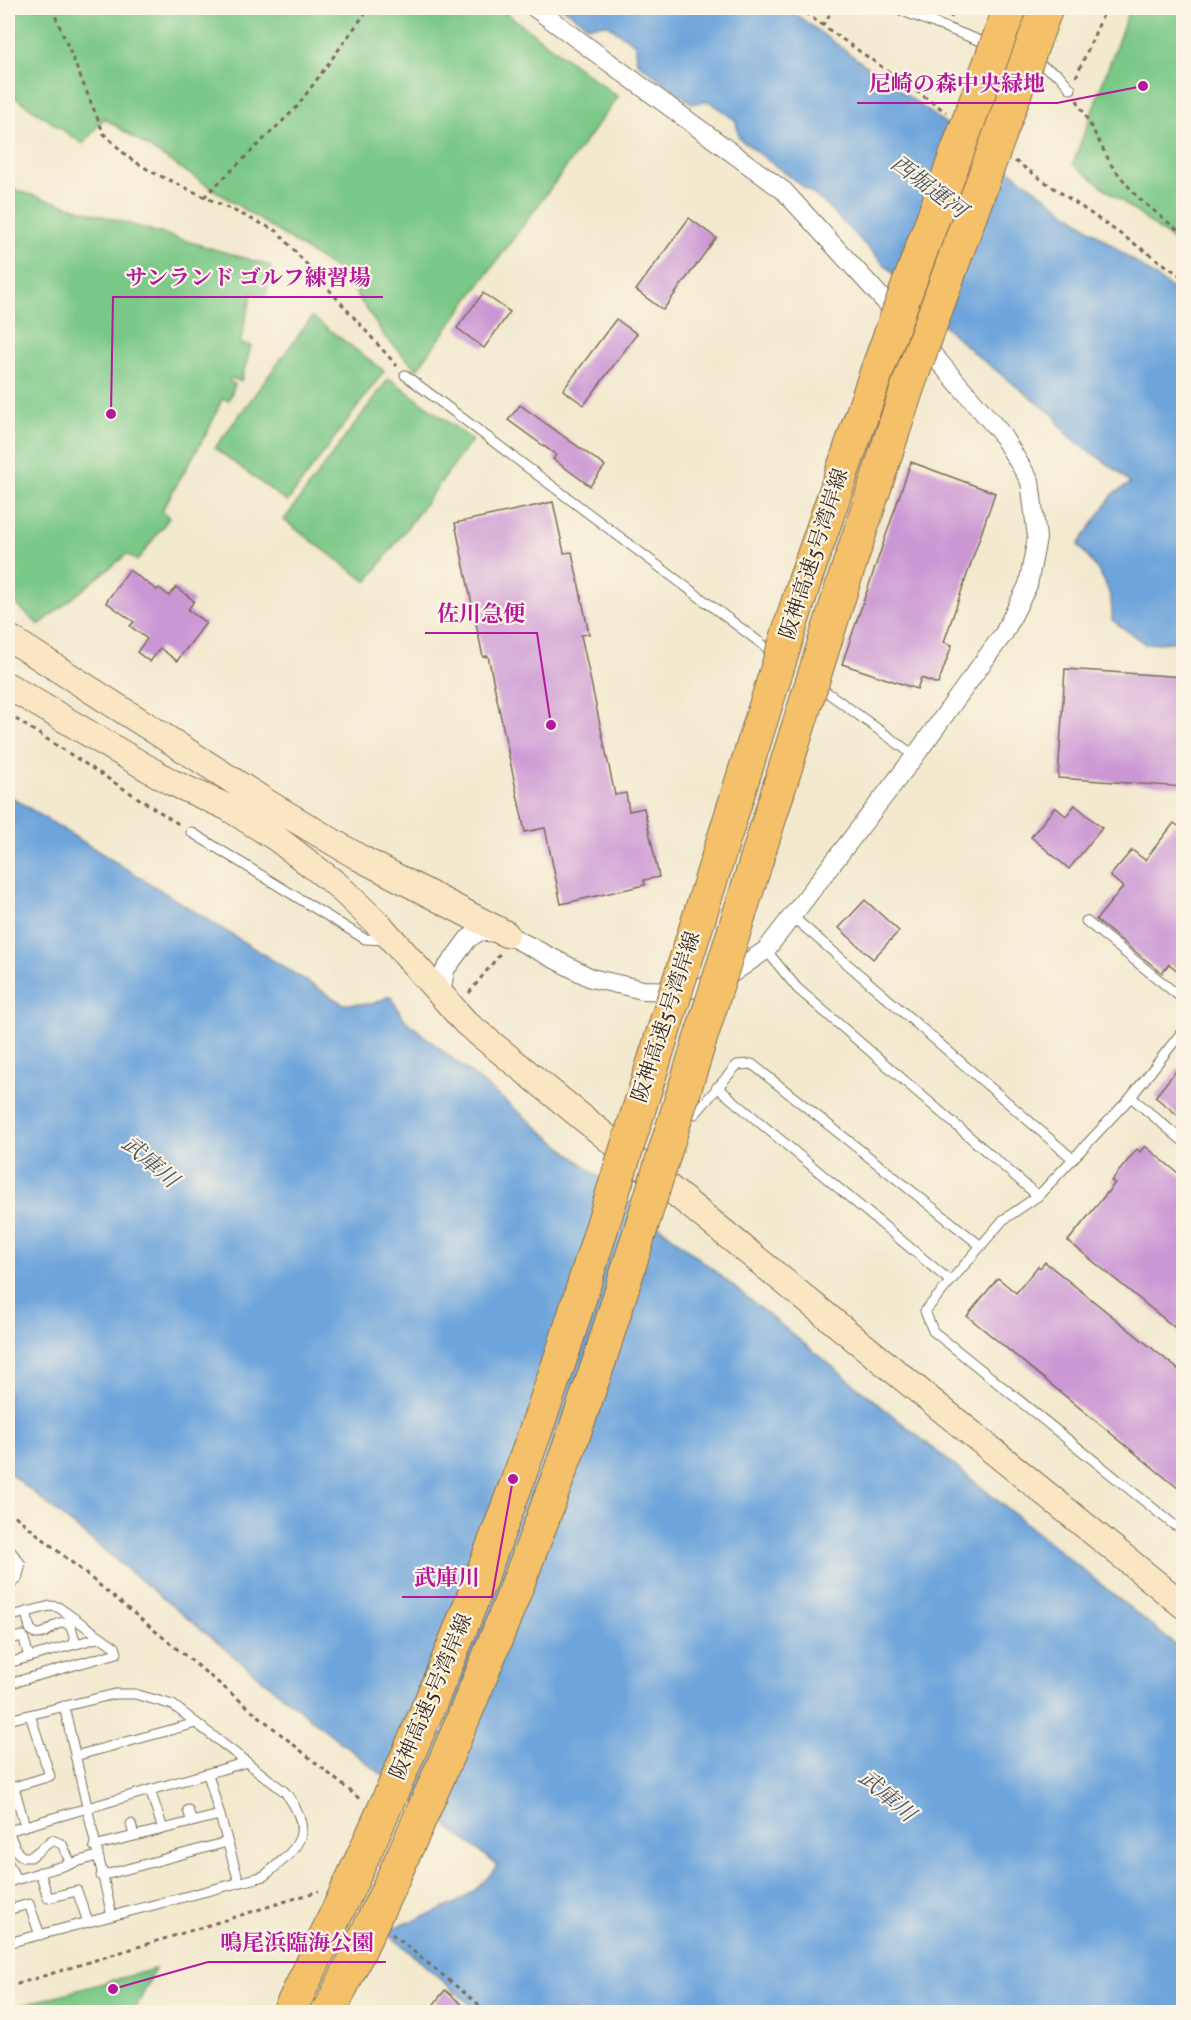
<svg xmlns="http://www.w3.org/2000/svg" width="1191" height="2020" font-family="Vollkorn,'Noto Serif JP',serif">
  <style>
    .green { fill: #7ac887; stroke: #5a7952; stroke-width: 1.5 }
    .water { fill: #6da4db; stroke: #54677c; stroke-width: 1.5 }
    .building { fill: #cb96d4 }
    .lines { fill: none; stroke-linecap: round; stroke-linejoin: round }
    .lane-casing { stroke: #7b6d5c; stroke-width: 11 }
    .street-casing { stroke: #7b6d5c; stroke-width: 20 }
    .secondary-casing { stroke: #7b6d5c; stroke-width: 28 }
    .path { stroke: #7b6d5c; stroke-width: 3; stroke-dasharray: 4.5 4.5; stroke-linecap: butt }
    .lane { stroke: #fff; stroke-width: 9 }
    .street { stroke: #fff; stroke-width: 18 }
    .secondary { stroke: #fbe6c3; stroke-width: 26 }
    .highway-bridge-casing { stroke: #7b6d5c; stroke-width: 35; stroke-linecap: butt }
    .highway-bridge { stroke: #f4c16a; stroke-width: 33 }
    .labels { text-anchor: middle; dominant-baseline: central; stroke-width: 4.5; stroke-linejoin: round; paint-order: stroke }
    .street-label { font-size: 21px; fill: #3b2a1e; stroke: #fcf5e5 }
    .water-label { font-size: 22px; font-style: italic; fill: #4c5560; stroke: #fcf5e5 }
    .leader { fill: none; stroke: #b5179e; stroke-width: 2 }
    .callout-dot { fill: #b5179e; stroke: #fcf5e5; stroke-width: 2 }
    .callout-label { font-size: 22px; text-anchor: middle; font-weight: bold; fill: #b5179e; stroke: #fcf5e5; stroke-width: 4.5; stroke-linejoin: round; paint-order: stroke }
  </style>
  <rect width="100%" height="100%" fill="#fcf5e5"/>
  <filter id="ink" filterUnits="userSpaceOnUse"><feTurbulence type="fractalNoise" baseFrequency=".0167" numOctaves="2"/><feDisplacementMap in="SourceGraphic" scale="12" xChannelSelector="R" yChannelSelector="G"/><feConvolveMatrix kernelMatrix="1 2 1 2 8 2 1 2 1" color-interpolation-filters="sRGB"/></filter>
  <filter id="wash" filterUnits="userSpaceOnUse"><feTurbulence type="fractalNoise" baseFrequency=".008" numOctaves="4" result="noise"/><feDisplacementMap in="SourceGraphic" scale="24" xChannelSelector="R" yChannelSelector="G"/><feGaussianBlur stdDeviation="1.35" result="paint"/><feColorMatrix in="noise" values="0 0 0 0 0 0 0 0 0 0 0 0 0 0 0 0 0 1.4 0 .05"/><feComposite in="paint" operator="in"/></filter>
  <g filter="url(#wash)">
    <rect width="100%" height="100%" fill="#f2e9ce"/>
    <g class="green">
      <polygon points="8,8 499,8 618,97 417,369 385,337 343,274 104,118 83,144 8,92"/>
      <polygon points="1130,8 1183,8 1183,248 1073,164"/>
      <polygon points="8,188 271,266 266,295 252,293 240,343 251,346 241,381 230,378 229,382 235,384 229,400 222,399 209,429 162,510 169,518 137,561 127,554 39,625 8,597"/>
      <polygon points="312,317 384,371 287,502 215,448"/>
      <polygon points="389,378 472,440 367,582 284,520"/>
      <polygon points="155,1969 134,2012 8,2012 8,2009"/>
    </g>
    <g class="water">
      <path d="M563,8H787L1183,297V641L1145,644L1112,620C1114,587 1098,569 1078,545L1114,493L1130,484C1110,458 1067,446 1055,416L976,355L945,326L823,202L739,138L736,121L709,101L693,104L637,62L635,44L606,24L588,26Z"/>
      <path d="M8,795L343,1004H372L390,996L405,1020L1183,1651V2012H479L385,1931C425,1916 474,1904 497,1865L306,1715L8,1472Z"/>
    </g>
    <g id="blocks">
      <g class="building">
        <polygon points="689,218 716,238 663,310 636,290"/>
        <polygon points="483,293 510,312 484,348 457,328"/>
        <polygon points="616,319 637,334 584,405 563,390"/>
        <polygon points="520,405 605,466 590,486 553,459 556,455 508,420"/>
        <polygon points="911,462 995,493 944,642 952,645 938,684 921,678 917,689 842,664"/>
        <polygon points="553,502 564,553 572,552 589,634 581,635 615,795 626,793 629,811 644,808 659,877 644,880 645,885 561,904 545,828 525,832 488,656 483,657 455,523"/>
        <polygon points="129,570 157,590 159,588 169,596 176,587 194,601 188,610 206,623 177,661 160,648 150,662 137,652 147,639 130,626 134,622 106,602"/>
        <polygon points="1065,669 1184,677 1184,787 1058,778"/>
        <polygon points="1075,805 1102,828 1069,869 1031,837 1055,807 1066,816"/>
        <polygon points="1174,823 1184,830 1184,976 1169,964 1162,973 1096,920 1123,887 1110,876 1132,850 1145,860"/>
        <polygon points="865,900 899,931 873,959 839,928"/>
        <polygon points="1184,1061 1184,1120 1155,1097"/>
        <polygon points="1145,1146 1184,1178 1184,1335 1068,1241 1115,1183 1111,1181 1137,1149 1140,1152"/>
        <polygon points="1045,1262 1184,1374 1184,1493 967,1316 998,1278 1016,1293 1038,1266 1040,1268"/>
        <polygon points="445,1990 472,2013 427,2013"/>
      </g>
    </g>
  </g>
  <g filter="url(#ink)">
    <use href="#blocks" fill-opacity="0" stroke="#7b6d5c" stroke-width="1.5"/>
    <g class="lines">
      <defs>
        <g id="lane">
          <polyline points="895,8 991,45"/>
          <polyline points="1032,61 1059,75 1071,89"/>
          <polyline points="405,375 775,654"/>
          <polyline points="817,685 915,756"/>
          <polyline points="191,832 365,939 387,940"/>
          <polyline points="793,917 1073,1159"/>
          <polyline points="1086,921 1184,1000"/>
          <polyline points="766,950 797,988 1038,1196 1131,1097 1184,1029"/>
          <polyline points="717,1087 950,1281"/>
          <polyline points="1131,1097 1184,1142"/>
          <polyline points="695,1114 737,1065 752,1064 981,1246"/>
          <polyline points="1038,1196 1003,1220 925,1311 933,1331 1174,1525"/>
          <path d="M26,1612L30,1629L36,1634C50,1635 52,1622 65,1622L71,1627L76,1644"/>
          <polyline points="8,1617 50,1606 58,1607 115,1647 117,1653 8,1684"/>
          <polyline points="8,1639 23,1636 29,1657"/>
          <polyline points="8,1663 101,1637"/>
          <polyline points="64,1706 112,1916"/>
          <path d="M8,1720L115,1694H135L173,1705L285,1792C317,1834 298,1848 264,1876L8,1943"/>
          <polyline points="75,1756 196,1723"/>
          <polyline points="208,1774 239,1882"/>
          <polyline points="150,1790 163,1829"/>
          <polyline points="188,1810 192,1822"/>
          <polyline points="131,1824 134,1836"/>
          <polyline points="25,1826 14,1787 50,1776 30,1715"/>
          <polyline points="8,1831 247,1762"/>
          <polyline points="8,1831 17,1852 23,1857 31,1857 52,1840 62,1844 71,1864"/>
          <polyline points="94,1846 220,1815"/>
          <polyline points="8,1863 16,1879"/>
          <polyline points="40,1872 48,1898 77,1891 88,1922"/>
          <polyline points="101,1876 227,1842"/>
          <polyline points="8,1882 97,1856"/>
          <polyline points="8,1910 29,1904 40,1935"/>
        </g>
        <g id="street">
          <polyline points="535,8 784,191 902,320"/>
          <polyline points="448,1002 442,989 445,970 468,939 480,931 506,934 591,978 643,990 676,991 715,985 766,950 915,756 1004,633 1028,585 1037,538 1030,481 1000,432 921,341"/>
          <polyline points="8,1555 16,1565 13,1577 8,1580"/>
        </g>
        <g id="secondary">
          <polyline points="8,637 271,805 360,858 506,934"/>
          <polyline points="8,686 171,782 227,807 276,838 336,884 382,928 466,1023 1184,1606"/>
        </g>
      </defs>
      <use href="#lane" class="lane-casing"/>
      <use href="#street" class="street-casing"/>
      <use href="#secondary" class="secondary-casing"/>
      <g class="path">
        <polyline points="52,8 104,134 129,158 152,172 277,231 397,366"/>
        <polyline points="798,8 946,112"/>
        <polyline points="951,18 954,8"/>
        <polyline points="822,26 834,8"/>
        <polyline points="1076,77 1106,8"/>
        <polyline points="1077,100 1112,166 1138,198 1184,235"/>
        <polyline points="1015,161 1184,278"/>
        <polyline points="204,197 296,108 369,8"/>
        <polyline points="8,714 180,825"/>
        <polyline points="469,993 500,954"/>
        <polyline points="8,1510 361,1800"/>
        <polyline points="392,1934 488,2012"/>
        <polyline points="8,1987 319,1891"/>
      </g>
      <use href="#lane" class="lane"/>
      <use href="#street" class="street"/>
      <use href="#secondary" class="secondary"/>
      <defs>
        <g id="highway-bridge">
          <path d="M289,2012C395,1797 488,1576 564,1348L805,580L878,368L1010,8"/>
          <path d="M329,2012C433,1802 523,1584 599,1362L843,584L908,386L1046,8"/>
        </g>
      </defs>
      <use href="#highway-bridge" class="highway-bridge-casing"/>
      <use href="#highway-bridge" class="highway-bridge"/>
    </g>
  </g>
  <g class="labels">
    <g class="street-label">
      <text transform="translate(815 554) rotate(-72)">阪神高速5号湾岸線</text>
      <text transform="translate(667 1017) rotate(-72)">阪神高速5号湾岸線</text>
      <text transform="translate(432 1697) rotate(-67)">阪神高速5号湾岸線</text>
    </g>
    <g class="water-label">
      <text transform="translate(928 188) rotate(37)">西堀運河</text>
      <text transform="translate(149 1163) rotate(41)">武庫川</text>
      <text transform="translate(886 1797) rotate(41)">武庫川</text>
    </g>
  </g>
  <path class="leader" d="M1143 86L1057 103H857M111 414L113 297H383M551 725L537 633H425M513 1479L492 1597H402M113 1989L208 1962H386"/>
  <g class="callout-dot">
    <circle cx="1143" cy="86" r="6"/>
    <circle cx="111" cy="414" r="6"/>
    <circle cx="551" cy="725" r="6"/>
    <circle cx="513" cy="1479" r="6"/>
    <circle cx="113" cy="1989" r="6"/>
  </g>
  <g class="callout-label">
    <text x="957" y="91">尼崎の森中央緑地</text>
    <text x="248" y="285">サンランド ゴルフ練習場</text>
    <text x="481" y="621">佐川急便</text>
    <text x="447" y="1585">武庫川</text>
    <text x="297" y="1950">鳴尾浜臨海公園</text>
  </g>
  <rect width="1191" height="2020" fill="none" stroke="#fcf5e5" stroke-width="30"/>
</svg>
